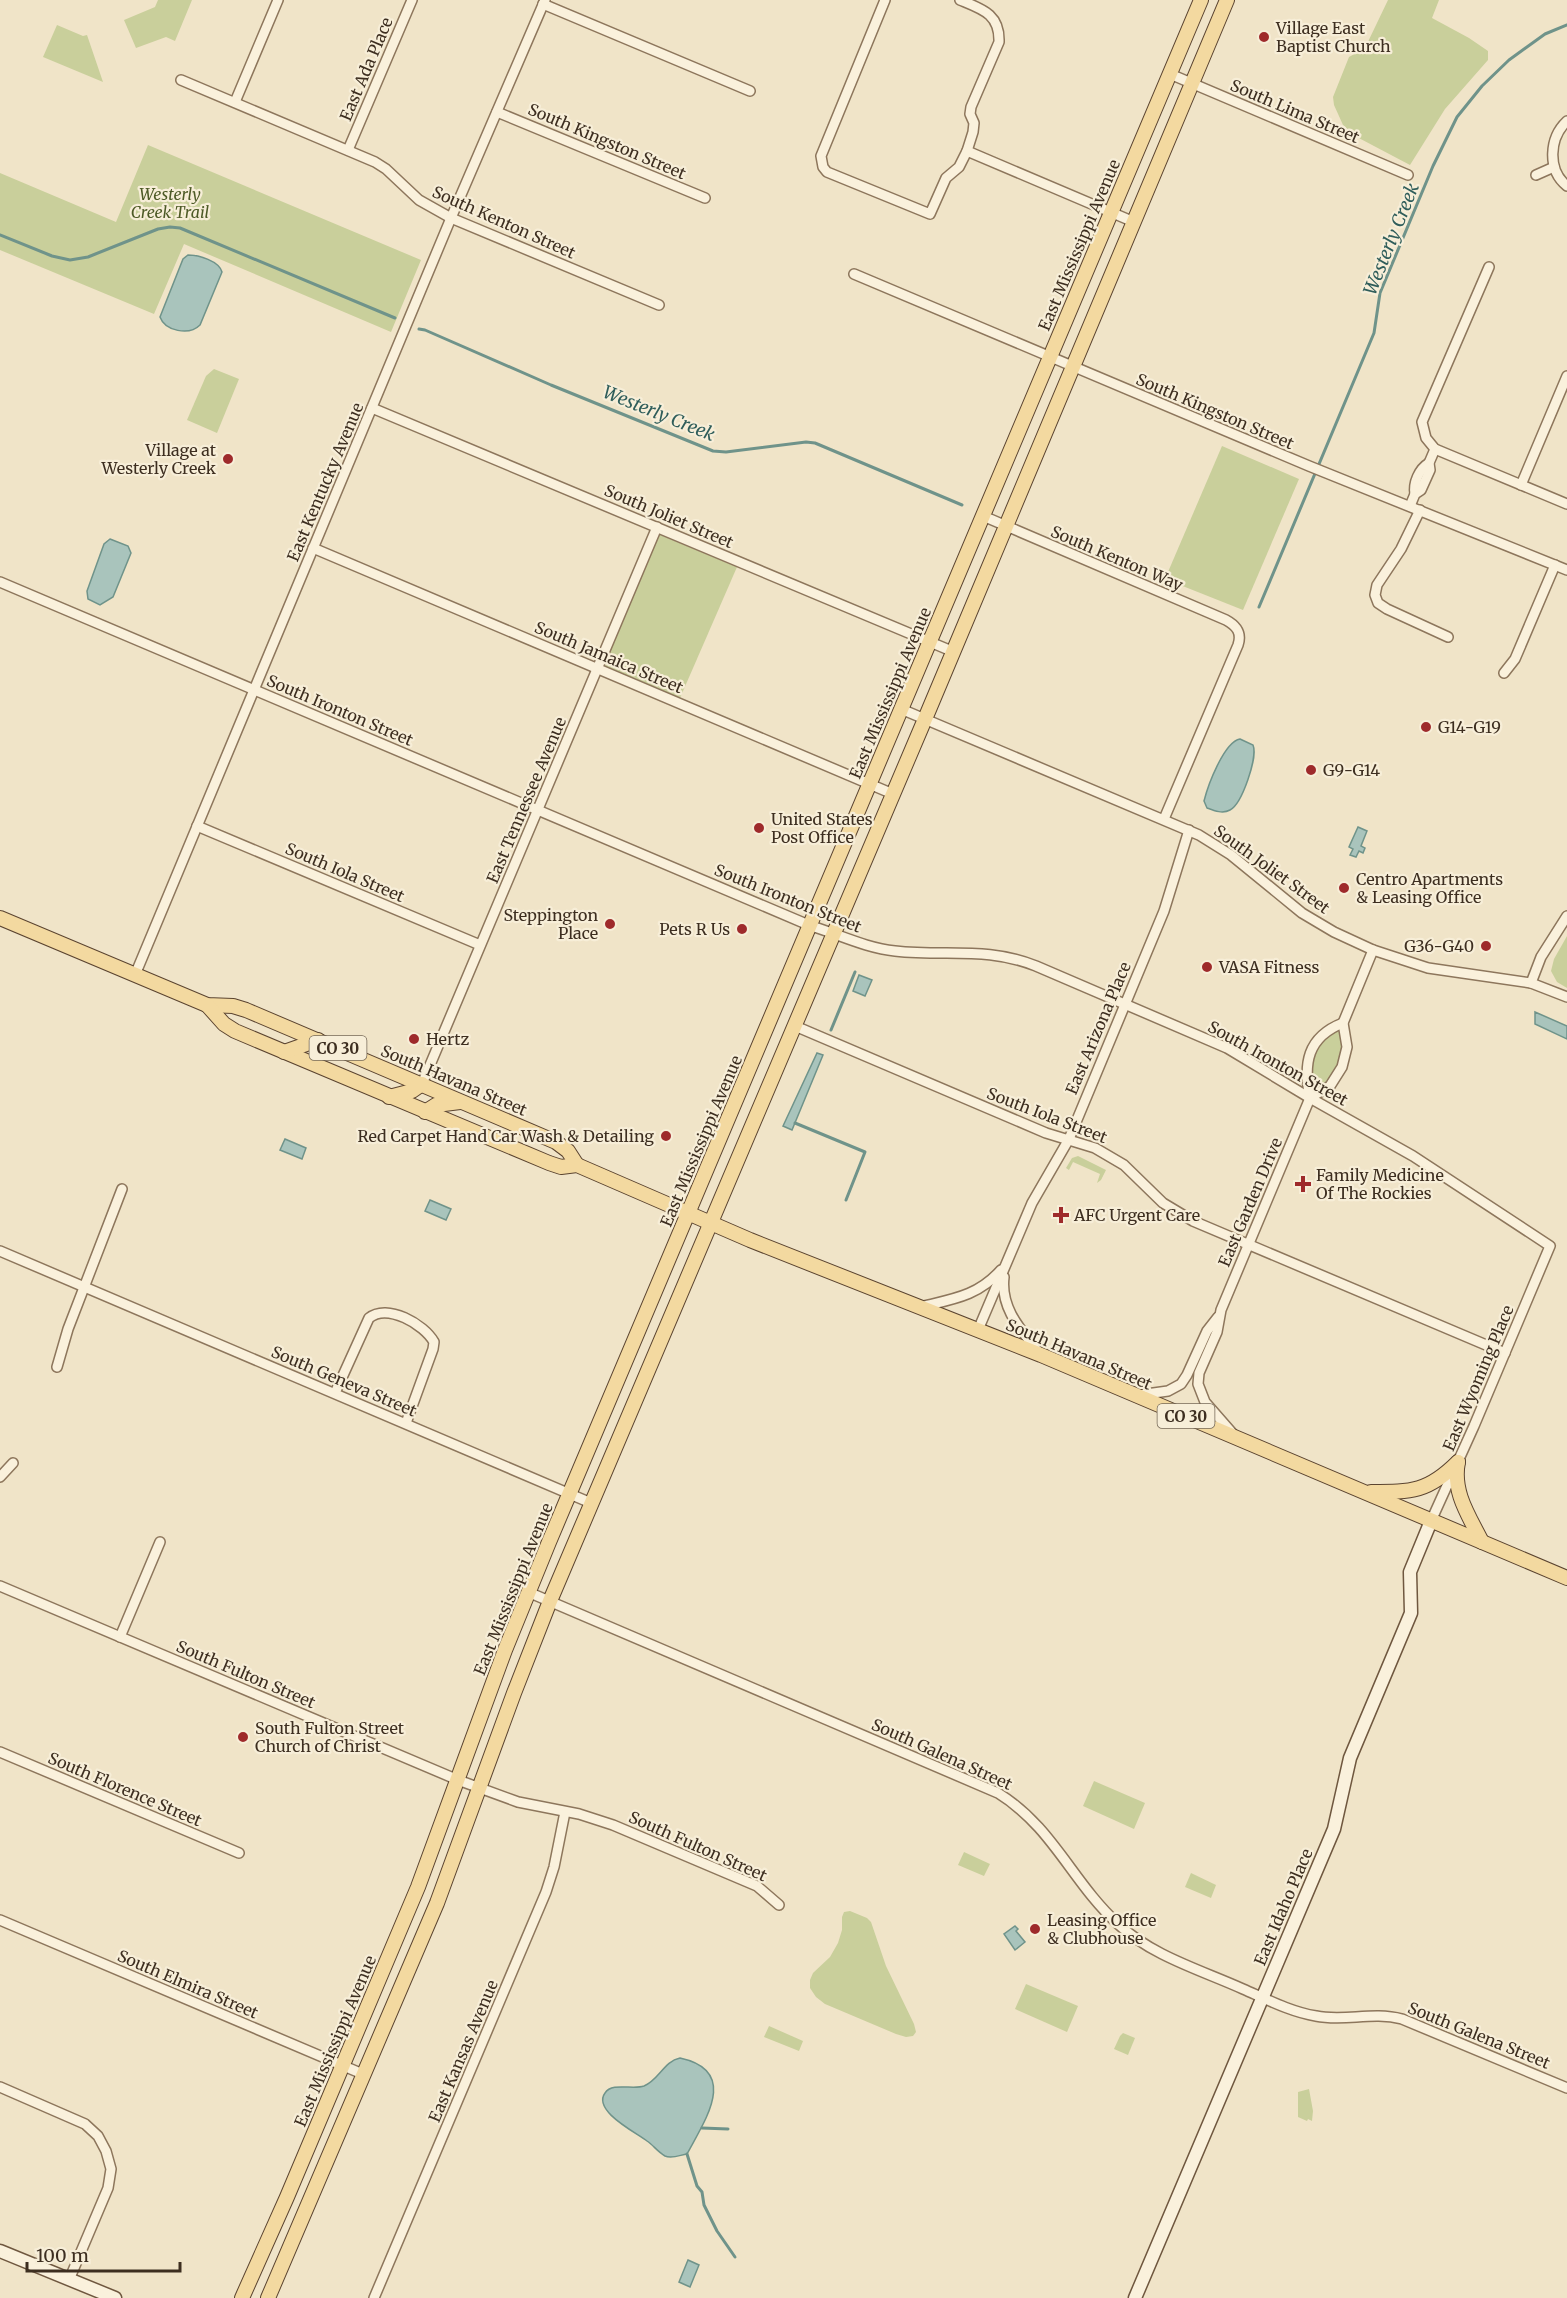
<svg xmlns="http://www.w3.org/2000/svg" width="1567" height="2298" font-family="Merriweather,serif">
  <style>
    .green { fill: #c9cf9b }
    .water { fill: #a9c4bc; stroke: #6f938a; stroke-width: 1.5 }
    .lines { fill: none; stroke-linecap: round; stroke-linejoin: round }
    .stream { stroke: #6f938a; stroke-width: 3 }
    .street-casing { stroke: #8d765c; stroke-width: 12 }
    .secondary-casing { stroke: #6f573f; stroke-width: 15 }
    .primary-casing { stroke: #5b4430; stroke-width: 16 }
    .street { stroke: #faf1dc; stroke-width: 9 }
    .secondary { stroke: #faf1dc; stroke-width: 12 }
    .primary { stroke: #f3d9a0; stroke-width: 14 }
    .poi-dot { fill: #9e2a2b; stroke: #f7eed8; stroke-width: 2 }
    .labels { text-anchor: middle; dominant-baseline: central; stroke-width: 4.5; stroke-linejoin: round; paint-order: stroke }
    .shield { fill: #f7eed8; stroke: #756857; stroke-width: 1.5 }
    .shield-label { font-size: 15px; font-weight: bold; fill: #3d2e20 }
    .poi-label { font-size: 16px; fill: #3d2e20; stroke: #f7eed8; text-anchor: start }
    .street-label { font-size: 16px; fill: #3d2e20; stroke: #f7eed8 }
    .park-label { font-size: 16px; font-style: italic; fill: #4d5a26; stroke: #f7eed8 }
    .water-label { font-size: 18px; font-style: italic; fill: #2f5d5a; stroke: #f7eed8 }
  </style>
  <rect width="100%" height="100%" fill="#f0e4c8"/>
  <g class="green">
    <polygon points="158,0 192,0 175,41 166,37 136,48 124,20 155,7"/>
    <polygon points="1388,0 1439,0 1432,18 1469,38 1488,51 1488,60 1445,109 1410,165 1355,136 1343,125 1334,105 1333,97 1349,57 1365,48"/>
    <polygon points="57,25 83,36 87,35 103,82 43,57"/>
    <polygon points="148,145 421,260 391,332 184,244 154,314 0,250 0,173 116,222"/>
    <polygon points="214,369 239,379 217,433 187,420 206,376"/>
    <polygon points="1222,446 1299,479 1243,610 1165,579"/>
    <polygon points="658,534 737,567 680,698 603,666"/>
    <polygon points="1567,936 1567,988 1557,982 1551,971 1554,959"/>
    <polygon points="1334,1026 1345,1032 1337,1076 1310,1098 1308,1058"/>
    <polygon points="1078,1156 1106,1170 1101,1180 1097,1183 1100,1174 1073,1162 1069,1170 1066,1168 1072,1158"/>
    <polygon points="1094,1781 1145,1803 1134,1829 1083,1806"/>
    <polygon points="964,1852 990,1864 984,1876 958,1865"/>
    <polygon points="1191,1873 1216,1885 1211,1898 1185,1887"/>
    <polygon points="850,1911 867,1918 871,1922 886,1966 914,2024 916,2032 913,2036 906,2037 896,2034 825,2004 816,1997 810,1988 810,1980 813,1973 830,1957 838,1943 842,1930 842,1917 844,1912"/>
    <polygon points="1026,1984 1078,2006 1067,2032 1015,2009"/>
    <polygon points="769,2026 803,2041 799,2051 764,2037"/>
    <polygon points="1123,2033 1135,2038 1128,2055 1114,2049 1120,2036"/>
    <polygon points="1309,2089 1313,2111 1312,2121 1308,2119 1307,2121 1298,2117 1298,2092"/>
  </g>
  <g class="water">
    <path d="M188,255C199,255 219,261 222,272L200,325C189,336 165,331 160,317L183,259Z"/>
    <polygon points="110,539 128,546 131,553 113,597 100,605 88,599 87,591 104,544"/>
    <path d="M1240,739L1253,745C1258,757 1242,804 1230,810C1223,814 1215,811 1207,808L1204,801C1208,785 1224,742 1240,739Z"/>
    <polygon points="1358,827 1367,831 1361,846 1365,848 1363,853 1359,851 1356,857 1350,855 1353,849 1349,847"/>
    <polygon points="859,975 872,980 865,996 853,991"/>
    <polygon points="1535,1012 1567,1026 1567,1039 1535,1024"/>
    <polygon points="817,1053 823,1055 792,1130 783,1126"/>
    <polygon points="285,1139 306,1148 302,1159 280,1150"/>
    <polygon points="430,1200 451,1209 446,1220 425,1211"/>
    <polygon points="1015,1926 1018,1929 1016,1931 1025,1942 1015,1950 1004,1934"/>
    <path d="M680,2058C740,2071 705,2120 687,2154C680,2155 672,2159 665,2156C658,2152 653,2145 647,2141C637,2133 592,2111 605,2093C612,2082 633,2090 644,2086C659,2080 664,2061 680,2058Z"/>
    <polygon points="688,2260 699,2265 690,2287 679,2282"/>
  </g>
  <g class="lines">
    <g class="stream">
      <polyline points="0,235 52,256 70,260 88,257 158,229 170,227 180,228 395,318"/>
      <polyline points="419,329 425,330 551,385 713,451 726,452 806,442 815,443 962,505"/>
      <polyline points="1259,607 1374,333 1380,293 1433,166 1457,117 1482,86 1509,60 1545,34 1567,25"/>
      <polyline points="831,1030 855,972"/>
      <polyline points="795,1123 865,1152 846,1200"/>
      <polyline points="702,2128 728,2129"/>
      <polyline points="687,2154 697,2186 702,2192 704,2205 717,2231 735,2257"/>
    </g>
    <defs>
      <g id="street">
        <path d="M885,0L821,156L823,167L827,172L930,214L946,178L959,167L967,151L973,132L974,123L970,114L971,107L999,42C1000,14 982,9 960,0"/>
        <polyline points="543,4 750,91"/>
        <polyline points="1170,74 1408,175"/>
        <polyline points="181,80 375,162 386,169 419,200 451,218 659,305"/>
        <polyline points="235,102 278,0"/>
        <polyline points="497,112 705,198"/>
        <path d="M1567,121C1549,138 1547,170 1567,186"/>
        <polyline points="348,150 412,0"/>
        <polyline points="967,151 1134,222"/>
        <polyline points="1536,175 1554,167"/>
        <polyline points="1489,267 1422,422 1426,438 1435,449 1567,504"/>
        <polyline points="854,274 1309,466 1567,570"/>
        <polyline points="372,408 954,652"/>
        <polyline points="1521,485 1567,376"/>
        <path d="M1415,494C1413,483 1419,469 1429,463"/>
        <polyline points="1410,506 1415,494 1421,490 1430,470 1429,463 1435,449"/>
        <polyline points="1420,510 1401,549 1377,585 1375,595 1378,603 1387,609 1448,637"/>
        <path d="M983,516L1226,620C1237,626 1242,633 1238,645L1164,819"/>
        <polyline points="313,548 893,794"/>
        <path d="M0,582L811,926C838,934 866,948 895,951C946,957 986,946 1036,966L1227,1048L1310,1098L1413,1156L1550,1246L1474,1426L1431,1521"/>
        <polyline points="1504,673 1515,659 1555,565"/>
        <polyline points="901,709 1199,835 1231,855 1302,913 1334,932 1373,950 1428,968 1531,983 1567,997"/>
        <polyline points="197,826 480,945"/>
        <polyline points="135,975 451,218 545,0"/>
        <polyline points="1531,983 1541,957 1567,916"/>
        <polyline points="795,1026 1046,1133 1095,1148 1124,1165 1163,1203 1193,1221 1505,1353"/>
        <polyline points="422,1084 657,527"/>
        <polyline points="1310,1098 1330,1086 1342,1067 1347,1047 1343,1023 1373,950"/>
        <polyline points="0,1251 591,1503"/>
        <path d="M1004,1277C1000,1309 1022,1331 1040,1354"/>
        <path d="M920,1307C953,1299 978,1296 1001,1270"/>
        <polyline points="978,1330 1032,1203 1069,1139 1164,911 1189,830"/>
        <polyline points="57,1367 68,1329 122,1189"/>
        <path d="M335,1393L369,1318C387,1303 424,1324 434,1342L433,1349L406,1423"/>
        <polyline points="1139,1395 1168,1391 1181,1384 1187,1375 1207,1331 1218,1317"/>
        <path d="M1233,1434L1205,1402L1198,1384L1199,1373L1217,1332L1221,1310L1310,1098C1303,1064 1307,1037 1343,1023"/>
        <polyline points="0,1477 13,1463"/>
        <polyline points="0,1586 458,1780 518,1802 579,1814 613,1825 757,1886 779,1905"/>
        <path d="M528,1592L998,1793C1053,1827 1072,1882 1118,1924C1152,1956 1201,1970 1243,1989C1266,1999 1291,2012 1316,2016C1345,2022 1372,2011 1402,2019L1567,2088"/>
        <polyline points="120,1637 160,1542"/>
        <polyline points="0,1752 239,1853"/>
        <polyline points="0,1920 365,2075"/>
        <polyline points="0,2087 85,2124 98,2136 106,2151 111,2169 108,2188 69,2280"/>
        <polyline points="374,2298 546,1892 554,1867 565,1812"/>
      </g>
      <g id="secondary">
        <polyline points="0,2251 115,2298"/>
        <polyline points="1135,2298 1334,1829 1350,1758 1411,1613 1410,1572 1431,1521"/>
      </g>
      <g id="primary">
        <polyline points="0,918 207,1005 233,1006 246,1010 556,1142 568,1151 577,1165"/>
        <polyline points="207,1005 224,1024 235,1031 549,1163 561,1167 577,1165 750,1240 1041,1355 1567,1578"/>
        <polyline points="284,1052 318,1040"/>
        <polyline points="389,1097 412,1091 422,1084"/>
        <polyline points="425,1112 436,1105 460,1102"/>
        <path d="M1458,1462C1452,1492 1469,1516 1482,1542"/>
        <path d="M1371,1492C1412,1492 1428,1492 1458,1462"/>
        <polyline points="242,2298 287,2197 418,1887 505,1650 549,1542 1201,0"/>
        <polyline points="268,2298 437,1903 514,1693 550,1601 925,719 1227,0"/>
      </g>
    </defs>
    <use href="#street" class="street-casing"/>
    <use href="#secondary" class="secondary-casing"/>
    <use href="#primary" class="primary-casing"/>
    <use href="#street" class="street"/>
    <use href="#secondary" class="secondary"/>
    <use href="#primary" class="primary"/>
  </g>
  <g class="poi-dot">
    <circle cx="1264" cy="37" r="6"/>
    <circle cx="228" cy="459" r="6"/>
    <circle cx="1426" cy="727" r="6"/>
    <circle cx="1311" cy="770" r="6"/>
    <circle cx="759" cy="828" r="6"/>
    <circle cx="1344" cy="888" r="6"/>
    <circle cx="610" cy="924" r="6"/>
    <circle cx="742" cy="929" r="6"/>
    <circle cx="1486" cy="946" r="6"/>
    <circle cx="1207" cy="967" r="6"/>
    <circle cx="414" cy="1039" r="6"/>
    <circle cx="666" cy="1136" r="6"/>
    <path d="M1300 1175h6v6h6v6h-6v6h-6v-6h-6v-6h6z"/>
    <path d="M1058 1206h6v6h6v6h-6v6h-6v-6h-6v-6h6z"/>
    <circle cx="243" cy="1737" r="6"/>
    <circle cx="1035" cy="1929" r="6"/>
  </g>
  <g class="labels">
    <g class="shield">
      <rect x="309.5" y="1036" width="57" height="24" rx="4.5"/>
      <rect x="1157.5" y="1404" width="57" height="24" rx="4.5"/>
    </g>
    <g class="shield-label">
      <text x="338" y="1048">CO 30</text>
      <text x="1186" y="1416">CO 30</text>
    </g>
    <g class="poi-label">
      <text x="1276" y="28">Village East<tspan x="1276" dy="18">Baptist Church</tspan></text>
      <text x="216" y="450" text-anchor="end">Village at<tspan x="216" dy="18">Westerly Creek</tspan></text>
      <text x="1438" y="727">G14-G19</text>
      <text x="1323" y="770">G9-G14</text>
      <text x="771" y="819">United States<tspan x="771" dy="18">Post Office</tspan></text>
      <text x="1356" y="879">Centro Apartments<tspan x="1356" dy="18">&amp; Leasing Office</tspan></text>
      <text x="598" y="915" text-anchor="end">Steppington<tspan x="598" dy="18">Place</tspan></text>
      <text x="730" y="929" text-anchor="end">Pets R Us</text>
      <text x="1474" y="946" text-anchor="end">G36-G40</text>
      <text x="1219" y="967">VASA Fitness</text>
      <text x="426" y="1039">Hertz</text>
      <text x="654" y="1136" text-anchor="end">Red Carpet Hand Car Wash &amp; Detailing</text>
      <text x="1316" y="1175">Family Medicine<tspan x="1316" dy="18">Of The Rockies</tspan></text>
      <text x="1074" y="1215">AFC Urgent Care</text>
      <text x="255" y="1728">South Fulton Street<tspan x="255" dy="18">Church of Christ</tspan></text>
      <text x="1047" y="1920">Leasing Office<tspan x="1047" dy="18">&amp; Clubhouse</tspan></text>
    </g>
    <g class="street-label">
      <text transform="translate(366 69) rotate(-67)">East Ada Place</text>
      <text transform="translate(1295 111) rotate(23)">South Lima Street</text>
      <text transform="translate(607 141) rotate(23)">South Kingston Street</text>
      <text transform="translate(504 222) rotate(24)">South Kenton Street</text>
      <text transform="translate(1079 245) rotate(-67)">East Mississippi Avenue</text>
      <text transform="translate(1215 411) rotate(23)">South Kingston Street</text>
      <text transform="translate(325 482) rotate(-67)">East Kentucky Avenue</text>
      <text transform="translate(669 516) rotate(23)">South Joliet Street</text>
      <text transform="translate(1117 558) rotate(23)">South Kenton Way</text>
      <text transform="translate(609 657) rotate(23)">South Jamaica Street</text>
      <text transform="translate(890 693) rotate(-67)">East Mississippi Avenue</text>
      <text transform="translate(340 710) rotate(23)">South Ironton Street</text>
      <text transform="translate(526 800) rotate(-67)">East Tennessee Avenue</text>
      <text transform="translate(1272 869) rotate(36)">South Joliet Street</text>
      <text transform="translate(345 872) rotate(23)">South Iola Street</text>
      <text transform="translate(788 898) rotate(22)">South Ironton Street</text>
      <text transform="translate(1098 1028) rotate(-67)">East Arizona Place</text>
      <text transform="translate(1278 1063) rotate(29)">South Ironton Street</text>
      <text transform="translate(454 1080) rotate(23)">South Havana Street</text>
      <text transform="translate(1047 1115) rotate(21)">South Iola Street</text>
      <text transform="translate(701 1141) rotate(-67)">East Mississippi Avenue</text>
      <text transform="translate(1250 1202) rotate(-67)">East Garden Drive</text>
      <text transform="translate(1079 1354) rotate(23)">South Havana Street</text>
      <text transform="translate(1478 1378) rotate(-67)">East Wyoming Place</text>
      <text transform="translate(344 1381) rotate(23)">South Geneva Street</text>
      <text transform="translate(513 1589) rotate(-68)">East Mississippi Avenue</text>
      <text transform="translate(246 1674) rotate(23)">South Fulton Street</text>
      <text transform="translate(942 1754) rotate(24)">South Galena Street</text>
      <text transform="translate(125 1789) rotate(23)">South Florence Street</text>
      <text transform="translate(698 1846) rotate(24)">South Fulton Street</text>
      <text transform="translate(1283 1907) rotate(-67)">East Idaho Place</text>
      <text transform="translate(188 1984) rotate(23)">South Elmira Street</text>
      <text transform="translate(1479 2035) rotate(22)">South Galena Street</text>
      <text transform="translate(335 2041) rotate(-67)">East Mississippi Avenue</text>
      <text transform="translate(463 2051) rotate(-67)">East Kansas Avenue</text>
    </g>
    <g class="park-label">
      <text x="170" y="194">Westerly<tspan x="170" dy="18">Creek Trail</tspan></text>
    </g>
    <g class="water-label">
      <text transform="translate(1391 239) rotate(-68)">Westerly Creek</text>
      <text transform="translate(659 413) rotate(22)">Westerly Creek</text>
    </g>
  </g>
  <path d="M27 2262v9h153v-9" fill="none" stroke="#3d2e20" stroke-width="3"/>
  <text x="36" y="2262" font-size="18" fill="#3d2e20" stroke="#f7eed8" stroke-width="4.5" paint-order="stroke">100 m</text>
</svg>
